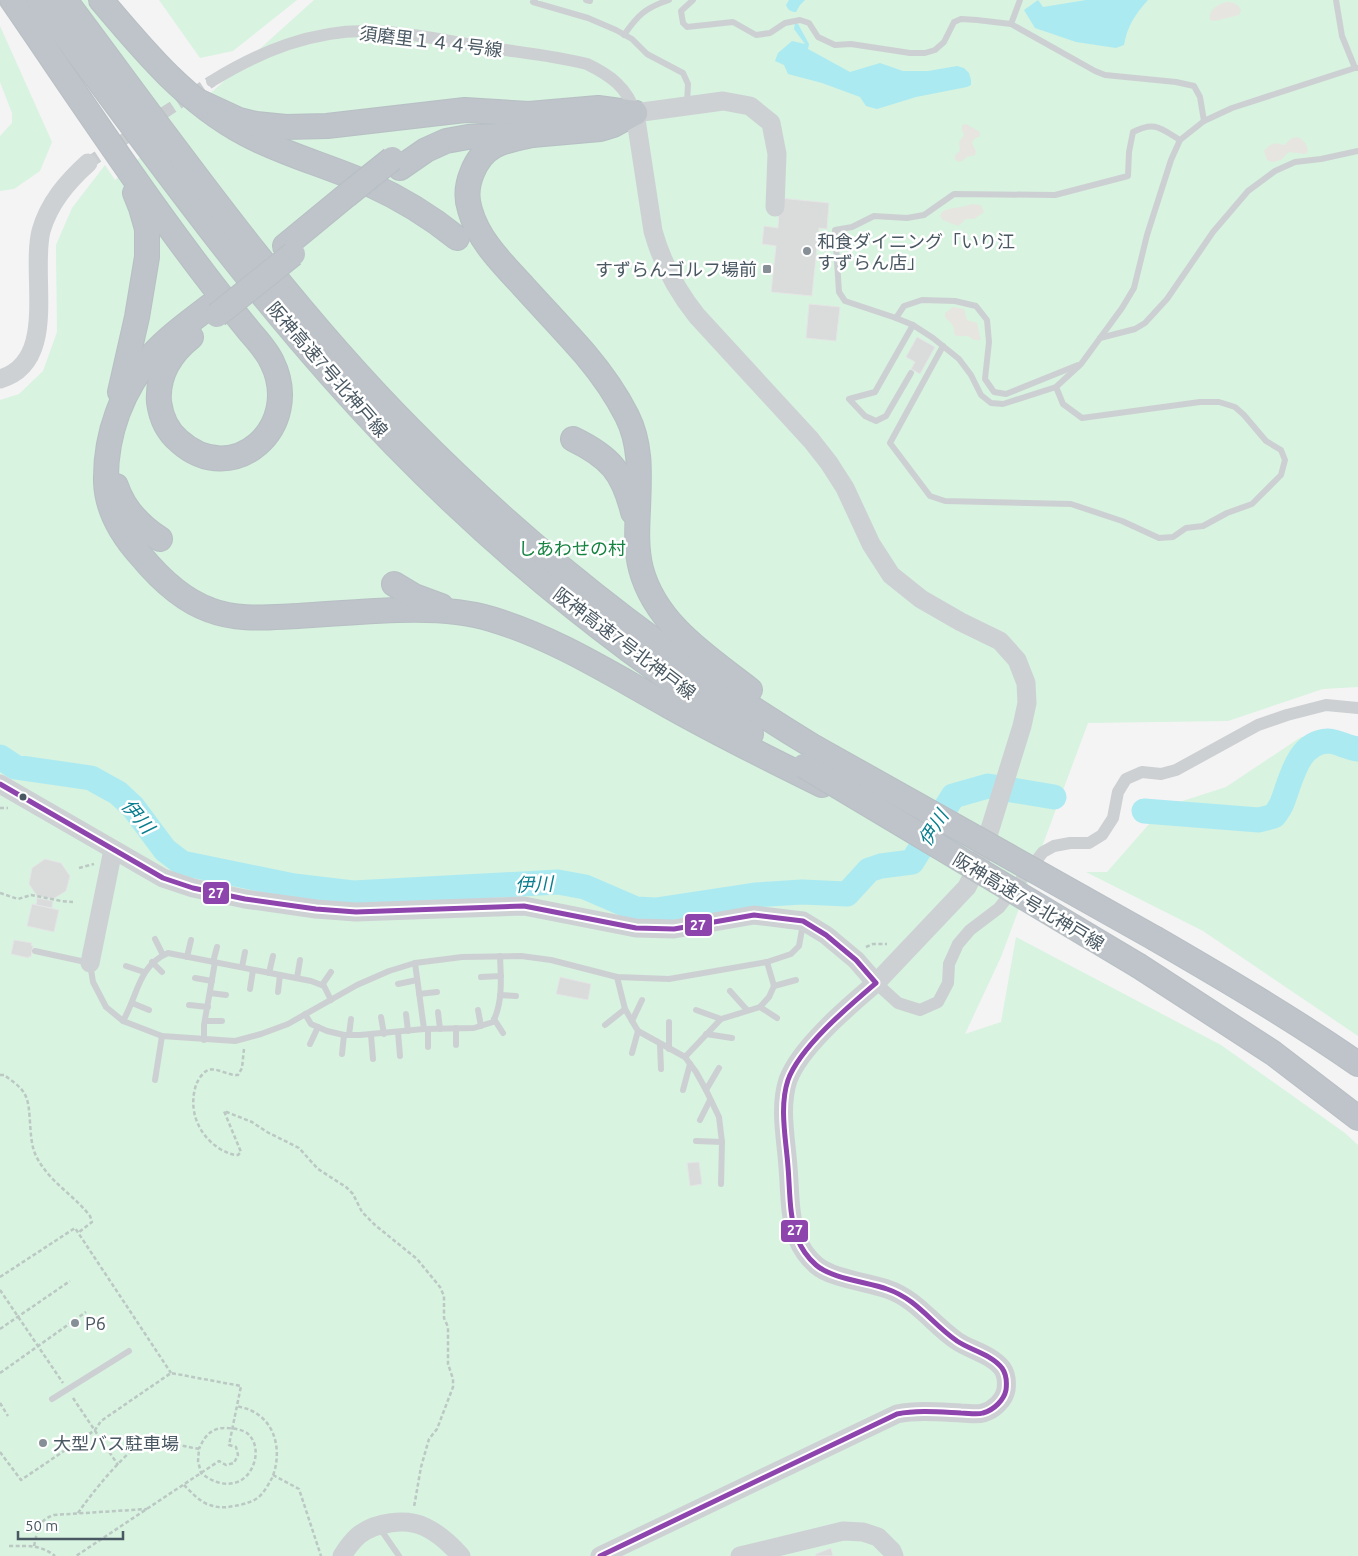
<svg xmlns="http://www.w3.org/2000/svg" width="1358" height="1556" font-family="Ubuntu,'Noto Sans JP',sans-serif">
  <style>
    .green { fill: #d8f3e0 }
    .sand { fill: #e7e5e0 }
    .water { fill: #aceaf2 }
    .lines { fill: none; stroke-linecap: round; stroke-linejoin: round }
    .river { stroke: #aceaf2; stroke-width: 25 }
    .building { fill: #dadcdc; stroke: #e5e6e7 }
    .street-tunnel { stroke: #c9cdd0; stroke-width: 12; stroke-dasharray: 12 6; stroke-linecap: butt }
    .highway-casing { stroke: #b8bfc4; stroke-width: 26 }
    .path { stroke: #bbc8c3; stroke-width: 2.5; stroke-dasharray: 4 2.5; stroke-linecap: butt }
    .lane { stroke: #cdd0d2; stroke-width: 6 }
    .street { stroke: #cdd0d2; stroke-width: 12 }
    .secondary { stroke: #cdd1d4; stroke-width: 19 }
    .highway { stroke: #bec4c9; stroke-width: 24 }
    .highway-bridge-casing { stroke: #b8bfc4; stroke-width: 26; stroke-linecap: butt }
    .highway-bridge { stroke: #bec4c9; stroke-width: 24 }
    .bus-1-casing { stroke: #fff; stroke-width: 9 }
    .bus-1 { stroke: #8e44ad; stroke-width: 5 }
    .poi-dot { fill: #858f95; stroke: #fff; stroke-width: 2 }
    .bus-dot { fill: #495862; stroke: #fff; stroke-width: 2 }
    .labels { text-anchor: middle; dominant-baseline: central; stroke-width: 5; stroke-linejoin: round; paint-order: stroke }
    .street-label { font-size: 18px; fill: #495862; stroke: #fff }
    .poi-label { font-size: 18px; fill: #495862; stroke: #fff; text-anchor: start }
    .park-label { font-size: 18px; fill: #148340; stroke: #fff }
    .water-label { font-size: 19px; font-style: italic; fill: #097e8e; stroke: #fff }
    .line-badge { stroke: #fff; stroke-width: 2 }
    .badge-label { font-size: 14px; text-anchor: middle; font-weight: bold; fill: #fff }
  </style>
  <rect width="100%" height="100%" fill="#f4f4f4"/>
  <g class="green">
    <polygon points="78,0 94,0 194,108 314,0 1358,0 1358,687 1323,689 1228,721 1088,723 1001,957 965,1034 1001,1022 1016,937 1221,1045 1345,1133 1358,1145 1358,1556 0,1556 0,400 19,394 43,371 57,332 56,245 72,208 105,165 115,180 175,126"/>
    <polygon points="159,0 297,0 233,51 200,58"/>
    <polygon points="0,26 52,142 40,171 14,189 0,191 0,136 12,123 12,113 0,82"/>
    <polygon points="1301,737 1358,738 1358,1036 1203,931 1086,872 1107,872 1164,807 1226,787"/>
  </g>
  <g class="sand">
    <path d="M1229,2C1234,3 1238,4 1241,10L1239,15L1215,21L1210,20C1208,9 1219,3 1229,2Z"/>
    <polygon points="966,124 980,132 980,136 974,139 972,143 976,151 975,155 967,157 962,161 958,162 955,159 955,155 960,151 959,142 964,135 962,130 962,125"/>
    <path d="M1297,137C1303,139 1306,143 1308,150L1306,154L1289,152L1281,160L1272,162L1267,160L1264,151C1270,143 1275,142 1284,145L1292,138Z"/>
    <path d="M971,204L981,205L984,212L974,219H966L958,226L943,220L940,216L942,212C951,206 961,209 971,204Z"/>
    <path d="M953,307L964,309L967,320L977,323L981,340H974L968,336C946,337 959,333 951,323C949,321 946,319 945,317V313Z"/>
  </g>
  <g class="water">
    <path d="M789,0H805L800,5L796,12C791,12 788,10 786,5Z"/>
    <path d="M1038,0L1043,7L1086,0H1148C1135,14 1127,27 1124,45L1116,48L1076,42L1035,28L1024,10Z"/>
    <polygon points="795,23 798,24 809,44 808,49 850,72 880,63 903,71 928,71 957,66 964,68 969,73 971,80 971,85 967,87 916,97 877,109 866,106 860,97 822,83 788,74 784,65 775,61 778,53 792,41 805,44 794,29"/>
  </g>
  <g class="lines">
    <g class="river">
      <polyline points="0,757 15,767 91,778 118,793 133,807 165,850 182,863 294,886 353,893 558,882 585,887 636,909 656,910 755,895 802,892 847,894 869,870 881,866 912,862 953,796 988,786 1054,797"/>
      <path d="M1144,811L1259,820L1274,816C1277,812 1280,808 1282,803C1291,781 1297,742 1328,741C1337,741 1348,748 1358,749"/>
    </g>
  </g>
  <g class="building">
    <polygon points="780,198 829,203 827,229 819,228 812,296 771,292 776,246 762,244 764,226 778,228"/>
    <polygon points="809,304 840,307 836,341 806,338"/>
    <polygon points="917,337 935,347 920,374 911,369 915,362 906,357"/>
    <polygon points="45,859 61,863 70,876 66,891 53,899 37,896 29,884 32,868"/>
    <polygon points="37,898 53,901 52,908 36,905"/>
    <polygon points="32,904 59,910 54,932 27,926"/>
    <polygon points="14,940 32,943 31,945 33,946 31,957 29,956 29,958 11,954"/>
    <polygon points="560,977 591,984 588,1000 556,994"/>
    <polygon points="699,1162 702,1184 690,1186 687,1163"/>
    <polygon points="831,1548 833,1556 815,1556 816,1554"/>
  </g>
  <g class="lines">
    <polyline class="street-tunnel" points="88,163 212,81"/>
    <defs>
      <g id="highway">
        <path d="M12,0C89,112 163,226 250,332C258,341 267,351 272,362C304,427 233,490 179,441C167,431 161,417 159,402C157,375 171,353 191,337"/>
        <path d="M39,0C152,152 262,308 394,444C501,554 622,652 751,734"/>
        <path d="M65,0C175,147 281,299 411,430C532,553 667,658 814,747"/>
        <path d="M101,0C144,51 186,102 246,134C285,155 329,166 369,184C400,198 431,217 457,238"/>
        <polyline points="198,101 239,120 256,124 286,127 327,126 465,110 529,114 598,108 635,113"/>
        <path d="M532,135C503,141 483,144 472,173C467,185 466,198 470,210C478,240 503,264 524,287C544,309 565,331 585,354C601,373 616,394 627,416C642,446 639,477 638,509C637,529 636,550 641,569C656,625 708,657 750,690"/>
        <polyline points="400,168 426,150 446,141 468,137 532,135 600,129 613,125 635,113"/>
        <polyline points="285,246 347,195"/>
        <path d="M210,306C191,321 170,335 154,353C122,388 105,435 106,482C107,511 122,535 141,556C160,579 182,600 210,610C238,621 269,617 298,616C356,613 436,602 491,619C555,638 611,674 669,706C719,734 771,760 822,785"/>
        <polyline points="120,392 137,317 147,257 147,229 141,208 135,193"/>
        <path d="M573,439C610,457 623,472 633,512"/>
        <path d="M116,486C124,510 140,526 160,539"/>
        <polyline points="394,584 414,596 441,606"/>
        <path d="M1156,939C1225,979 1293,1019 1358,1064"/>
        <polyline points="1139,966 1273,1053 1358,1118"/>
      </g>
    </defs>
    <use href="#highway" class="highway-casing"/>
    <g class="path">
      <polyline points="0,808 8,808"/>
      <polyline points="79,868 94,864"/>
      <polyline points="0,893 18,899 31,895 61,901 73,902"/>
      <polyline points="866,947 873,944 887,944"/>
      <path d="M244,1049L242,1068L238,1075C228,1076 217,1067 208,1070C202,1073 198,1080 196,1085C188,1110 198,1135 220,1149C226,1152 231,1155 238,1155L241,1152L224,1111L252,1122L267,1132L299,1148L318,1169L346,1187L353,1194L362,1212L375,1225L417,1259L440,1287L444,1296V1318L448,1327V1364L453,1379V1387L437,1429L429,1439L421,1467L414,1507"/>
      <path d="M0,1075H4C11,1080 20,1086 24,1093C33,1106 27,1137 36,1156C49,1182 73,1194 90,1216L92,1222L78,1233"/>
      <polyline points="0,1277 75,1228 171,1373"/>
      <polyline points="0,1290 63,1383"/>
      <polyline points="0,1329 70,1281"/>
      <polyline points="0,1373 86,1312"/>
      <polyline points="73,1398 118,1465"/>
      <polyline points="0,1403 8,1416"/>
      <polyline points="0,1452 21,1480 95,1430 101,1421 171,1373 241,1386 229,1445 236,1447 238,1455 234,1463 226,1465 219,1461 76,1556"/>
      <polyline points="273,1475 299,1489 321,1556"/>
      <path d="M184,1485C191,1492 198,1500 207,1504C217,1508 224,1508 234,1506C241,1505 249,1503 256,1499C263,1495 268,1485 272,1478C282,1454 277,1423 252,1411C247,1408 242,1408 237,1406"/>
      <path d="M78,1513C88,1498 131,1443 148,1441C159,1440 187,1447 199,1449L198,1461L201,1473C210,1480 221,1486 234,1483C254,1479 264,1447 247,1433C243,1430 233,1428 228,1428C212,1427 205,1435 199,1449"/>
      <path d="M9,1546C27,1546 40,1544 55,1556"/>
      <path d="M34,1546C38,1529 37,1521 54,1515L147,1509"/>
    </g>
    <g class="lane">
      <polyline points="535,0 533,2 588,18 616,30 632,39 647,54 683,73 688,84 687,104"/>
      <polyline points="586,0 590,1"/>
      <polyline points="693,0 681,11 683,23 687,27 733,22 756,35 770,33 785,23 800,20 809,23 818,37 835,45 851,44 910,53 925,53 935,50 944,42 954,22 961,19 977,20 1011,24 1095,71 1105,75 1176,82 1194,86 1200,97 1204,121"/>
      <polyline points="1336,0 1342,36 1355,68 1358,68"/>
      <polyline points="1011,24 1020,0"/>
      <path d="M624,35C638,15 645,8 669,0"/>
      <path d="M1180,140C1160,128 1155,121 1133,132L1129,152L1128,176L1055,195L954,194L924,215L907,218L874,216L852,227L835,230L839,292L845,301L896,318L913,325L933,338L959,359L971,375L981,395L991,403L1003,404L1056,387L1081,364L1122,308L1134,288L1147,235L1171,160L1180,140L1204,121L1232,108L1355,68"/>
      <polyline points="896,318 904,306 922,300 955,301 976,306 987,320 989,342 985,379 994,392 1006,394 1078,365"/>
      <polyline points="1100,338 1135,329 1145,323 1167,299 1213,232 1248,191 1275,171 1295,162 1321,159 1358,151"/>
      <polyline points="943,346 890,443 930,496 945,501 1071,504 1122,521 1159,538 1173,537 1186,528 1203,526 1227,513 1252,504 1281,475 1285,460 1281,450 1266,441 1244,415 1235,407 1219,402 1200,402 1082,418 1063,404 1056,387"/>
      <polyline points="911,373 886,416 876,421 865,416 849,399 875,392 913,325"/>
      <polyline points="155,939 163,955"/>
      <polyline points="35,951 90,963 93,982 106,1007 123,1021 162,1036 235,1041 261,1034 288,1024 357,985 389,971 415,963 462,957 521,956 551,960 617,977 669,979 767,962 791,954 799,946 803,924"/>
      <polyline points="187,957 191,940"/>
      <polyline points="152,962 162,972"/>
      <polyline points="213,962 217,947"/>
      <polyline points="415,963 424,1029"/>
      <polyline points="126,966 144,972"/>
      <polyline points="242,967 245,952"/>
      <polyline points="269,973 273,956"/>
      <polyline points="481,977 501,976"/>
      <polyline points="617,977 625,1009 638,1031 685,1057 696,1072 706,1090 719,1117 722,1142 721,1184"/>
      <polyline points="195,978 212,981"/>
      <polyline points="297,978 300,960"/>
      <polyline points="398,984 417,980"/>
      <polyline points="322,985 331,972"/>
      <polyline points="774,986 796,980"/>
      <polyline points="250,989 253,970"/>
      <polyline points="730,991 747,1010"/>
      <polyline points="278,992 280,975"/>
      <polyline points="210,993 226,995"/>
      <polyline points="419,994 437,992"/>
      <polyline points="500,995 516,996"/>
      <polyline points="132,1003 149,1010"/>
      <polyline points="189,1005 208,1007"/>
      <polyline points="760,1007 777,1018"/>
      <polyline points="478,1010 481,1026"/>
      <polyline points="696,1010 721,1019"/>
      <polyline points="438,1012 440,1029"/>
      <path d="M305,1014L311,1024L327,1031L344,1035H360L424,1029L474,1028L493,1022C503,1001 501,979 500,956"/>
      <polyline points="406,1014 408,1031"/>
      <polyline points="381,1017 384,1034"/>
      <polyline points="494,1019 503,1033"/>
      <path d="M123,1021C138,995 138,966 168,953L311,981L324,986L331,1000"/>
      <polyline points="205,1021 222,1021"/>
      <polyline points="632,1021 642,1000"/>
      <polyline points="669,1022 669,1049"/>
      <polyline points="605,1025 625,1009"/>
      <polyline points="398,1032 400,1056"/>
      <polyline points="706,1034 732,1038"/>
      <polyline points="349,1035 351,1019"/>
      <polyline points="371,1035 373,1059"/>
      <polyline points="204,1040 204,1025 215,962"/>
      <polyline points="310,1044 318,1027"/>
      <polyline points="456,1045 456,1028"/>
      <polyline points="660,1045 661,1069"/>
      <polyline points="428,1047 428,1029"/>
      <polyline points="632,1053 638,1031"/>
      <polyline points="342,1054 344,1035"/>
      <polyline points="685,1057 721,1019 760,1007 769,997 774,986 767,962"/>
      <polyline points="155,1080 162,1036"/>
      <polyline points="683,1090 690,1064"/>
      <polyline points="706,1090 719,1068"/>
      <polyline points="700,1120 710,1100"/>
      <polyline points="696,1141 722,1142"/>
      <polyline points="52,1399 129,1351"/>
      <polyline points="379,1527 399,1556"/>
    </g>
    <g class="street">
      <path d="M212,81C261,51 312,30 369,31C406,32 443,40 479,46C515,52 552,55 587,64C610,75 628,88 635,113"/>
      <polyline points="876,983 898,1003 920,1010 938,1002 948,983 949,964 958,944 970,930 999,908 1043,852 1054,846 1070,843 1089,843 1102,835 1113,818 1118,792 1126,779 1142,772 1161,774 1176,770 1258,725 1287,715 1326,705 1358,708"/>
    </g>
    <g class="secondary">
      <path d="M775,207L777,154L771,123L750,106L723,101L635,113L653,231C662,263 676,290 697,316L811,440L829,463L845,488L871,544L891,575L921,599L961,622L1000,641L1017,660L1026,683L1027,703L1022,726L981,858L967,887L876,983"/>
      <path d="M0,379C59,362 30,276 41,231C49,203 67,182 88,163"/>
      <path d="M0,784L163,878L193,888L245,899L316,909L356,912L524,906L636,928L674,929L754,915L803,921L826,935L856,960L876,983C849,1006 800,1047 788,1080C779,1107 786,1139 788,1167C790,1190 789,1215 797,1238C801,1248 808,1258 816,1265C832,1279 868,1282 887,1289C917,1299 932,1324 957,1341C970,1350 991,1354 1002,1368C1007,1375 1007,1382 1006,1390C1004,1400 994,1410 983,1413C977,1415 968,1413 961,1413C939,1412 918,1410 897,1414L600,1556"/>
      <polyline points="90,963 113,850"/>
      <path d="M342,1556C347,1548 352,1541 359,1535C376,1522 406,1518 425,1527C438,1533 452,1546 461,1556"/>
      <polyline points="740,1556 843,1531 863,1532 878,1537 892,1551 894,1556"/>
    </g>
    <use href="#highway" class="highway"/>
    <defs>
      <g id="highway-bridge">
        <polyline points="347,195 392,159"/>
        <polyline points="217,315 293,254"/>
        <polyline points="814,747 1156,939"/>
        <polyline points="804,766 1139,966"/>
      </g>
    </defs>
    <use href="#highway-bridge" class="highway-bridge-casing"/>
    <use href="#highway-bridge" class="highway-bridge"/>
    <defs>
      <path id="bus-1" d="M0,784L163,878L193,888L245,899L316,909L356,912L524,906L636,928L674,929L754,915L803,921L826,935L856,960L876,983C849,1006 800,1047 788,1080C779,1107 786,1139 788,1167C790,1190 789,1215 797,1238C801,1248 808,1258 816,1265C832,1279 868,1282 887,1289C917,1299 932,1324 957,1341C970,1350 991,1354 1002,1368C1007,1375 1007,1382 1006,1390C1004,1400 994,1410 983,1413C977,1415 968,1413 961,1413C939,1412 918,1410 897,1414L600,1556"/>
    </defs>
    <use href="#bus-1" class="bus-1-casing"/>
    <use href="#bus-1" class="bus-1"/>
  </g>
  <g class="poi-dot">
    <circle cx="807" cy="251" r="5"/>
    <rect x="762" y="264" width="10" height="10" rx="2.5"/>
    <circle cx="75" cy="1323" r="5"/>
    <circle cx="43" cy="1443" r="5"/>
  </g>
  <circle class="bus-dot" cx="23" cy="797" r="4.5"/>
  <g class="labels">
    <g class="street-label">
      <text transform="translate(431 41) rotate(7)">須磨里１４４号線</text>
      <text transform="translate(328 369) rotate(49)">阪神高速7号北神戸線</text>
      <text transform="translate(625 643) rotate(37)">阪神高速7号北神戸線</text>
      <text transform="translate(1029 901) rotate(31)">阪神高速7号北神戸線</text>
    </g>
    <g class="poi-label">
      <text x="817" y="241">和食ダイニング「いり江<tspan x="817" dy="21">すずらん店」</tspan></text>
      <text x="757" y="269" text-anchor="end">すずらんゴルフ場前</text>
      <text x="85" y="1323">P6</text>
      <text x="53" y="1443">大型バス駐車場</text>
    </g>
    <g class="park-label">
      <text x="572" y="548">しあわせの村</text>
    </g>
    <g class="water-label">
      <text transform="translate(138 816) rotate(50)">伊川</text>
      <text transform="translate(933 828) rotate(-58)">伊川</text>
      <text transform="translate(534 884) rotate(-2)">伊川</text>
    </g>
  </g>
  <g class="line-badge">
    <rect x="202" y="881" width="28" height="24" rx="5" fill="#8e44ad"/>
    <rect x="684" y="913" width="29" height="24" rx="5" fill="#8e44ad"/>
    <rect x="780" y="1219" width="29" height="24" rx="5" fill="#8e44ad"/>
  </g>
  <g class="badge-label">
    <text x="216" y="898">27</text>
    <text x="698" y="930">27</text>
    <text x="795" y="1235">27</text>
  </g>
  <path d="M18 1531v8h105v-8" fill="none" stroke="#495862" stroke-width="2.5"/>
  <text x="25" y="1531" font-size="15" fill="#495862" stroke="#ffffff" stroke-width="4" paint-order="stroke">50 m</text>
</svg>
